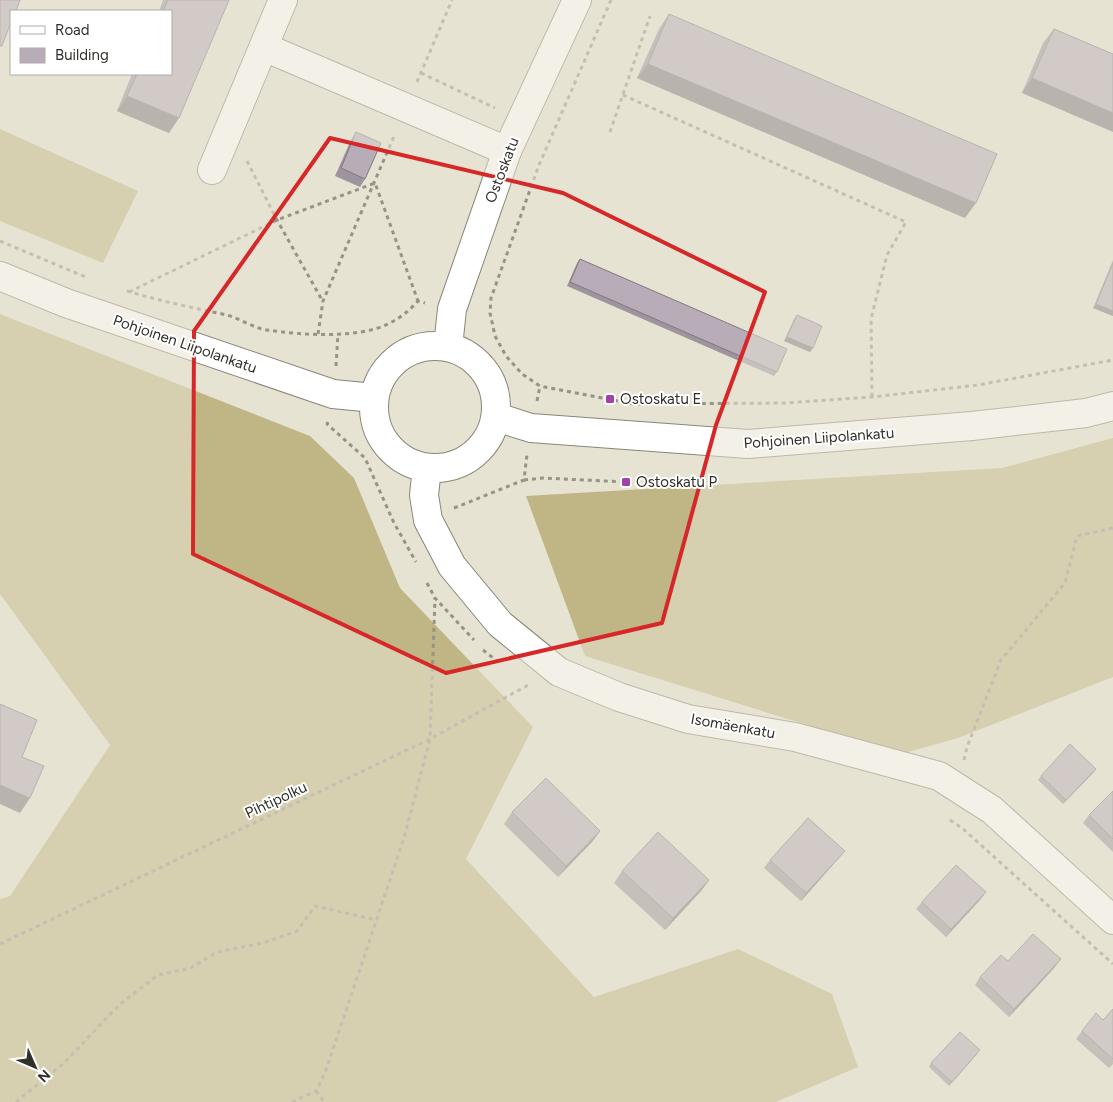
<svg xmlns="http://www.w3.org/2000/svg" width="1113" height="1102" font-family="Figtree,sans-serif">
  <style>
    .forest { fill: #c0b685 }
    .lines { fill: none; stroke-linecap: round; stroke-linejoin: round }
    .minor-casing { stroke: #898677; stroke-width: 30 }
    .path { stroke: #979388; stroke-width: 3; stroke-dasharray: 4 4; stroke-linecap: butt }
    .minor { stroke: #fff; stroke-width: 28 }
    .wall { fill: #9e949e }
    .shaded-wall { fill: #817881 }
    .building { fill: #b8acb8; stroke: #817881 }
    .marked { fill: none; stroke: #d62828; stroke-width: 4; stroke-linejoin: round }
    .poi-dot { fill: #a241a8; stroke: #fff; stroke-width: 2 }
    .labels { text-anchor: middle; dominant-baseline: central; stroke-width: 4; stroke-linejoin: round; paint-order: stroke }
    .street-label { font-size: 15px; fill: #312f29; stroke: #fff }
    .poi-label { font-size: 15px; fill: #312f29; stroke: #fff; text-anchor: start }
  </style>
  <rect width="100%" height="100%" fill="#e7e3d3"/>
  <g class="forest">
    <polygon points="0,129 138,191 103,263 0,221"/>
    <polygon points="0,314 310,436 354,478 400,588 533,727 466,859 594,997 738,949 832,994 858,1067 776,1102 0,1102 0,899 10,896 110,745 0,594"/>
    <polygon points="1113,438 1113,677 958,738 901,754 585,656 526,496 1002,468"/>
  </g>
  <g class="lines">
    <defs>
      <g id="minor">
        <polyline points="264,47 507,151"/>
        <polyline points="212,170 283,0"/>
        <polyline points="0,276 66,303 333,394 374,398"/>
        <circle cx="435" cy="407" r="61"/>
        <polyline points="448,347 452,309 507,151 577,0"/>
        <polyline points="496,417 531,428 748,444 972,426 1086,413 1113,406"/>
        <polyline points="427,468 424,495 428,520 452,566 500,624 559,672 619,697 688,719 795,737 939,776 992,810 1113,920"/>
      </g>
    </defs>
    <use href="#minor" class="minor-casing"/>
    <g class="path">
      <polyline points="611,0 539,165 491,298 490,313 495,336 506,356 522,374 540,386 634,404 785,403 872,397 978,385 1113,360"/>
      <polyline points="421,73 495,108"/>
      <polyline points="417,82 452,0"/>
      <polyline points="623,95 906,222 887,255 871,319 872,397"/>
      <polyline points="610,132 650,16"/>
      <polyline points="247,161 277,220 322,300"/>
      <polyline points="0,241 88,278"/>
      <path d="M127,291C160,301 194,308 227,315C241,319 253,328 267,330C301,335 357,339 388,324C400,318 409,311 418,301L425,303"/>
      <polyline points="129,292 277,220 375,183 418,301"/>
      <polyline points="318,334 323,301 395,134"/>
      <polyline points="336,366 338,334"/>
      <polyline points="537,401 540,386"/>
      <polyline points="328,422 327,424 365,458 394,523 416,562"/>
      <polyline points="524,480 543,478 626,482"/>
      <polyline points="454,508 524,480 527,454"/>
      <polyline points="427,583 435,598 474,640"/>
      <polyline points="483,650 502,665"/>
      <polyline points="964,760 967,747 1001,660 1065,583 1077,536 1113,528"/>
      <polyline points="950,820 962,828 1113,964"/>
      <polyline points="0,944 430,739 530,684"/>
      <polyline points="316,1091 324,1102"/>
      <polyline points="16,1102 64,1063 120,1004 158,975 191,968 217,952 263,943 297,931 315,906 377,920"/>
      <polyline points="292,1102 316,1091 325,1073 404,838 430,739 435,598"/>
    </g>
    <use href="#minor" class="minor"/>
  </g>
  <g class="wall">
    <polygon points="163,0 229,0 169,133 117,111 132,74 171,74 171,11 159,11"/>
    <polygon points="669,14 965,218 637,78 659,29"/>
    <polygon points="1054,29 1113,54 1022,93 1043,43"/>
    <polygon points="356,132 365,179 360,187 335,176 351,140"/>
    <polygon points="580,259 777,372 774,376 567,286 577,263"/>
    <polygon points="1113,260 1113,316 1093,308"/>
    <polygon points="797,315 813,348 810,352 784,341 794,319"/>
    <polygon points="1096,769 1093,773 1063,804 1038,780 1041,776"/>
    <polygon points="1113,791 1113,852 1083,823 1089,815"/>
    <polygon points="512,812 600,831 592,842 558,877 504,824"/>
    <polygon points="845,851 839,858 801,901 764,868 770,860"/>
    <polygon points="622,871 709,880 701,891 665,930 614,883"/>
    <polygon points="980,900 946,937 916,909 922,902"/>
    <polygon points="1055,967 1009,1017 975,985 980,977"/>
    <polygon points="1113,1009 1113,1064 1109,1068 1076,1039 1082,1031 1103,1020"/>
    <polygon points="977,1054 949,1086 929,1067 931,1063"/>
  </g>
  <g class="shaded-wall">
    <polygon points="648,64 976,203 965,218 637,78"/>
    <polygon points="1032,78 1113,113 1113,132 1022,93"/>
    <polygon points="127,96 179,118 169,133 117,111"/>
    <polygon points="1096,304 1113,311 1113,316 1093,308"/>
    <polygon points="787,337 813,348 810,352 784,341"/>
    <polygon points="1096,769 1093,773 1063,804 1066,800"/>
    <polygon points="0,785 30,798 20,813 0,804"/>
    <polygon points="600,831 592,842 558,877 566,866"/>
    <polygon points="845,851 839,858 801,901 806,893"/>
    <polygon points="709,880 701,891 665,930 673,918"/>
    <polygon points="986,892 980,900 946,937 951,929"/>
    <polygon points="1061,959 1055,967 1009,1017 1014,1009"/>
    <polygon points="980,1050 977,1054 949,1086 952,1082"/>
  </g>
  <g class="building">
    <polygon points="0,0 20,0 16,11 11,11 11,22 2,46 0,46"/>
    <polygon points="168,0 229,0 179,118 127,96 137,74 171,74 171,11 163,11"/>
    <polygon points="669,14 997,154 976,203 648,64"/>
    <polygon points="1054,29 1113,54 1113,113 1032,78"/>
    <polygon points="356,132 381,143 365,179 341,168"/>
    <polygon points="580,259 787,349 777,372 570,282"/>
    <polygon points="1113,263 1113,311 1096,304"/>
    <polygon points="797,315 822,326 813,348 787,337"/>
    <polygon points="0,704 37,720 22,757 44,766 30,798 0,785"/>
    <polygon points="1070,744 1096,769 1066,800 1041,776"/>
    <polygon points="546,778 600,831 566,866 512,812"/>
    <polygon points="1113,791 1113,839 1089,815"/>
    <polygon points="808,818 845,851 806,893 770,860"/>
    <polygon points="658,832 709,880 673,918 622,871"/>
    <polygon points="956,865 986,892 951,929 922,902"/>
    <polygon points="1033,934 1061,959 1014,1009 980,977 1001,955 1008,961"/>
    <polygon points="1113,1009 1113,1059 1082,1031 1096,1013 1103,1020"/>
    <polygon points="960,1032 980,1050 952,1082 931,1063"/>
  </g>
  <path d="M0 0H1113V1102H0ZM330,138L563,193L765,292L716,425L662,623L446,673L193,554L194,331Z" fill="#e7e3d3" fill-opacity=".55" fill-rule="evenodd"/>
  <path class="marked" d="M330,138L563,193L765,292L716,425L662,623L446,673L193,554L194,331Z"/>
  <g class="poi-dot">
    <rect x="605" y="394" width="10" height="10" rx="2.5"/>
    <rect x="621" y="477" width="10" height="10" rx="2.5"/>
  </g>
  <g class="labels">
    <g class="street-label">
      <text transform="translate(502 170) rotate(-69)">Ostoskatu</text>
      <text transform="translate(185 344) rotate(19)">Pohjoinen Liipolankatu</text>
      <text transform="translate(819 438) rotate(-4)">Pohjoinen Liipolankatu</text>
      <text transform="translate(733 726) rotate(10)">Isomäenkatu</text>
      <text transform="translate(276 800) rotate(-25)">Pihtipolku</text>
    </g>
    <g class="poi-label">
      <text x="620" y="399">Ostoskatu E</text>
      <text x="636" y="482">Ostoskatu P</text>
    </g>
  </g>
  <rect x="10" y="10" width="162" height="65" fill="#ffffff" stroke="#adaca9"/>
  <rect x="20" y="26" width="25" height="8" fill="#ffffff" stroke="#adaca9"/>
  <text x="55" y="35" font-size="15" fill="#312f29">Road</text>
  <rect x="20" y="48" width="25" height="15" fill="#b8acb8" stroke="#adaca9"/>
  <text x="55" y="60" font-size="15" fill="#312f29">Building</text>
  <g transform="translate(35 1067) rotate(135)" stroke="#ffffff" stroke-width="4" paint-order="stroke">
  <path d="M0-4L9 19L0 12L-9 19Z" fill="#312f29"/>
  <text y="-8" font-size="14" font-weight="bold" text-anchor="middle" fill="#312f29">N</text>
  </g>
</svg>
